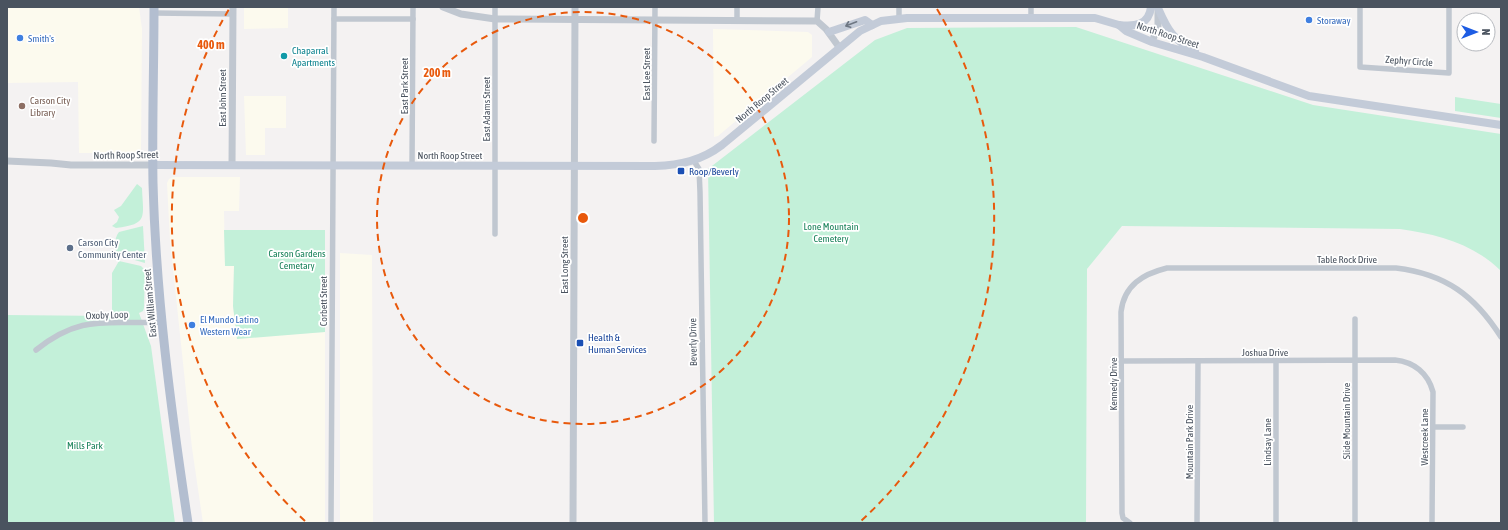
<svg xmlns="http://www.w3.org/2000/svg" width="1508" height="530" font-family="'Asap Condensed',sans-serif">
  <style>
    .commercial { fill: #fcfaee }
    .green { fill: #c3f0d9 }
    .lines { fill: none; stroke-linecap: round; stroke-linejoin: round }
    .minor { stroke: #c0c7d0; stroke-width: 5.5 }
    .tertiary { stroke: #c0c7d0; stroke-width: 7 }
    .secondary { stroke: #c3cbd8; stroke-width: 8 }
    .primary { stroke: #b3bed0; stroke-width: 9 }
    .oneway { stroke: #6e7783 }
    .ring { fill: none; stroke: #e8590c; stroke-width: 2; stroke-dasharray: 7 5 }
    .shop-dot { fill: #3f7fe0; stroke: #fff; stroke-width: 1.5 }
    .culture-dot { fill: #0f9aa8; stroke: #fff; stroke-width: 1.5 }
    .education-dot { fill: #8d6e63; stroke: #fff; stroke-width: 1.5 }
    .transit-dot { fill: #1a4fb4; stroke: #fff; stroke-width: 1.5 }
    .service-dot { fill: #5c6f8a; stroke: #fff; stroke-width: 1.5 }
    .labels { text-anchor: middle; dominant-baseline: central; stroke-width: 3.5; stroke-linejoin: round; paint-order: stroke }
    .shop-label { font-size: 10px; fill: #366cbe; stroke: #fff; text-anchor: start }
    .street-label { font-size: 10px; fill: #4a535f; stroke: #fff }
    .culture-label { font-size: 10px; fill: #0d838f; stroke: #fff; text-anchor: start }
    .education-label { font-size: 10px; fill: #785e54; stroke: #fff; text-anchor: start }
    .transit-label { font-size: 10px; fill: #164399; stroke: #fff; text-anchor: start }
    .park-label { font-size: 10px; fill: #19825a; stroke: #fff }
    .service-label { font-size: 10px; fill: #4e5e75; stroke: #fff; text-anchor: start }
    .centre { fill: #e8590c; stroke: #fff; stroke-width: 2 }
    .ring-label { font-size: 12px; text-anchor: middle; font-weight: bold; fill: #e8590c; stroke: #fff; stroke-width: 3.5; stroke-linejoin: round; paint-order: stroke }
  </style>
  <rect width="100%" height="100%" fill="#f4f2f2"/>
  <g class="commercial">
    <polygon points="7,7 139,7 142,29 141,153 79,153 78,82 7,83"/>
    <polygon points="244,7 288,7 288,28 244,29"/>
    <polygon points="713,29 808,32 812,35 812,57 718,136 714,137"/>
    <polygon points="244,96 286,96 286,128 265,128 265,155 246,155"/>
    <polygon points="173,177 240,177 239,211 224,211 225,266 234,266 233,306 237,338 325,332 325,523 203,523 192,448 170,240 167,183 169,179"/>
    <polygon points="340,253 372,255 373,523 340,523"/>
  </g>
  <g class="green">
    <path d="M1076,27L1313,105L1501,134V271C1474,244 1437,234 1400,229L1122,226L1087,269L1086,523H714L708,169L875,40L907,28Z"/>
    <polygon points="1455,97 1501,104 1501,118 1455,111"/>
    <path d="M137,184L142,188C143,217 149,224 116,228L112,226L117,222L119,217L114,210L121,206Z"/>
    <path d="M143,226L145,263L117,255C114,249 114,238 119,232Z"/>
    <polygon points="224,230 325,230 325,332 237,339 233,306 234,266 225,266"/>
    <polygon points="119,261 141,266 145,270 144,308 143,311 139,313 151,346 175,523 7,523 7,315 109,316 108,312 112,311 112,273"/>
  </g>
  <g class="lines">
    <g class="minor">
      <polyline points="899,7 899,19"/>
      <polyline points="1031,7 1031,17"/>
      <polyline points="1360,7 1360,67 1449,73 1449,7"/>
      <polyline points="154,13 233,14"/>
      <polyline points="334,19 413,19"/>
      <polyline points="737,20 737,7"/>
      <polyline points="817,21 818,7"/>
      <polyline points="654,141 655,7"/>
      <polyline points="694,161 699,169 700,192 705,523"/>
      <polyline points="412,166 413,7"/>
      <polyline points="495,234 495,7"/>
      <path d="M36,350C82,313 108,325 162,322"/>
      <path d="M1122,361L1395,360C1414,362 1428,373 1433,392L1432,523"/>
      <polyline points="1433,427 1463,427"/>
      <polyline points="331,523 334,7"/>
      <path d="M1130,523L1123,518L1122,513L1121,312C1124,285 1143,274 1167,268H1396C1446,274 1475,296 1501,337"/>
      <polyline points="1197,523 1198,361"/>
      <polyline points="1276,523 1276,361"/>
      <polyline points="1355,523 1355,319"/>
    </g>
    <g class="tertiary">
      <polyline points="443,7 461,14 495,19 817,21 826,29 839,47"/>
      <polyline points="1152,42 1158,26 1158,9"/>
      <polyline points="7,161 51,163 71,165 153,165"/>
      <polyline points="232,165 233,7"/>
      <polyline points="573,523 575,7"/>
    </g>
    <g class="secondary">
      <path d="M1158,8C1168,31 1173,39 1195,52"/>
      <path d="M1119,25C1135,27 1149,25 1151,7"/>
      <polyline points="829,32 865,20 872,25"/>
      <path d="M153,165L655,166C680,165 701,161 722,145L860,31L881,21L907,18H1095L1119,25L1126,31L1152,42L1203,57L1309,96L1501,125"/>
    </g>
    <path class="primary" d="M154,7C154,66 152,124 153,183C156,297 171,410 188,523"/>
  </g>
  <defs><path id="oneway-shaft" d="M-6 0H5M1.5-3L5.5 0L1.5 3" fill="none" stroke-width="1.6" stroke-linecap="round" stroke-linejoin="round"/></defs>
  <use class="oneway" href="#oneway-shaft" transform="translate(851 24) rotate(159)"/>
  <g class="ring">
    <circle cx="583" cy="218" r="206"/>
    <path d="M305 521A411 411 0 0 1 229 9M937 9A411 411 0 0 1 861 521"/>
  </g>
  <g class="shop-dot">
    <circle cx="1309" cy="20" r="4"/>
    <circle cx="20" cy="38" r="4"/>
    <circle cx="192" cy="325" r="4"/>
  </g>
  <circle class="culture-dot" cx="284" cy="56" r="4"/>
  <circle class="education-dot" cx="22" cy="106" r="4"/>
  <g class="transit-dot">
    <rect x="677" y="167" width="8" height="8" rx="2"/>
    <rect x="576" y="339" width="8" height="8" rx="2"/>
  </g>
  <circle class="service-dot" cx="70" cy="248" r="4"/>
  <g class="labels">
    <g class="shop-label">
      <text x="1317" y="20">Storaway</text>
      <text x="28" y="38">Smith's</text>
      <text x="200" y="319">El Mundo Latino<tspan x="200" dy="12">Western Wear</tspan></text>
    </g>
    <g class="street-label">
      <text transform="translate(1168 35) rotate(18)">North Roop Street</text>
      <text transform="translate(1409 61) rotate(4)">Zephyr Circle</text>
      <text transform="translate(646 74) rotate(-90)">East Lee Street</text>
      <text transform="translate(404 86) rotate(-90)">East Park Street</text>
      <text transform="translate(222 98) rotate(-90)">East John Street</text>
      <text transform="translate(762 100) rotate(-40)">North Roop Street</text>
      <text transform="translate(486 109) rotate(-90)">East Adams Street</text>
      <text transform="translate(126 155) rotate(-1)">North Roop Street</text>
      <text x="450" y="155">North Roop Street</text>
      <text x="1347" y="259">Table Rock Drive</text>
      <text transform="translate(564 265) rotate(-90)">East Long Street</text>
      <text transform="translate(323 301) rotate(-90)">Corbett Street</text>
      <text transform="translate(150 303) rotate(-95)">East William Street</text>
      <text transform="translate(107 315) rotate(-2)">Oxoby Loop</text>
      <text transform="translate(693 342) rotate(-91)">Beverly Drive</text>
      <text x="1265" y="352">Joshua Drive</text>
      <text transform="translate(1113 384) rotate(-90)">Kennedy Drive</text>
      <text transform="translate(1346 421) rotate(-90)">Slide Mountain Drive</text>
      <text transform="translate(1424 437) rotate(-90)">Westcreek Lane</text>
      <text transform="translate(1189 442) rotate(-90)">Mountain Park Drive</text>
      <text transform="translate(1267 442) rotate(-90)">Lindsay Lane</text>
    </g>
    <g class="culture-label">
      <text x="292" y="50">Chaparral<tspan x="292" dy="12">Apartments</tspan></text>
    </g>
    <g class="education-label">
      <text x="30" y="100">Carson City<tspan x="30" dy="12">Library</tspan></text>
    </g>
    <g class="transit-label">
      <text x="689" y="171">Roop/Beverly</text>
      <text x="588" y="337">Health &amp;<tspan x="588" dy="12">Human Services</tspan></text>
    </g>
    <g class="park-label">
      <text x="831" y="226">Lone Mountain<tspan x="831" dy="12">Cemetery</tspan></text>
      <text x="297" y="253">Carson Gardens<tspan x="297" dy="12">Cemetary</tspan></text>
      <text x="85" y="445">Mills Park</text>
    </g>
    <g class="service-label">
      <text x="78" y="242">Carson City<tspan x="78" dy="12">Community Center</tspan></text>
    </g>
  </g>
  <circle cx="583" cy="218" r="6" class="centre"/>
  <g class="ring-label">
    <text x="211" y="49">400 m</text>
    <text x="437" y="77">200 m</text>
  </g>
  <rect width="1508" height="530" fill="none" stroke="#4a535f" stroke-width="16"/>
  <g transform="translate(1476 32) rotate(90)"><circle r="19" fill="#ffffff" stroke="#b7babf"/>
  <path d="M0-3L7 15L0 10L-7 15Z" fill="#1d5ce3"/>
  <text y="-6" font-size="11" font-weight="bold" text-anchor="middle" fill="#4a535f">N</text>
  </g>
</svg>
